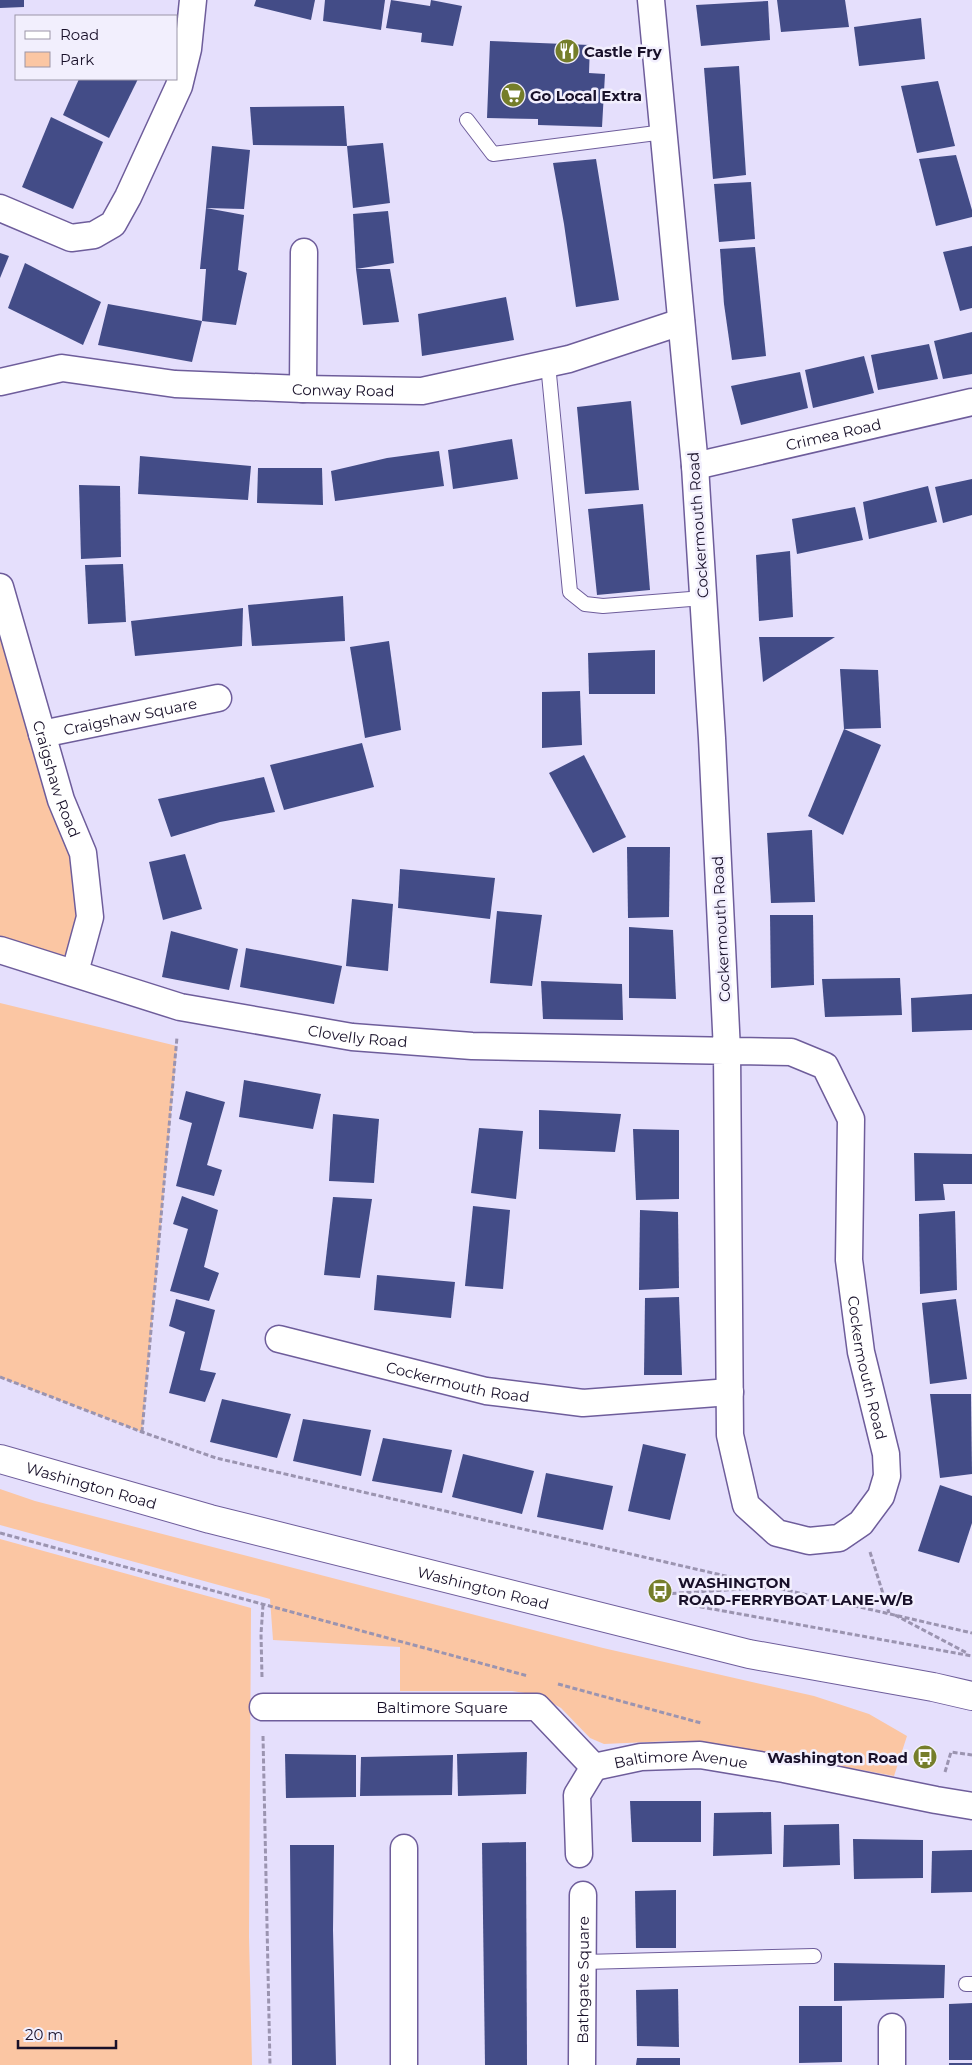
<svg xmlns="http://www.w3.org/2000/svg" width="972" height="2065" font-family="Montserrat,sans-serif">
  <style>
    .green { fill: #fbc6a3 }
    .building { fill: #434c87 }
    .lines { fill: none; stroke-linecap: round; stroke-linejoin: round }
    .service-casing { stroke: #6e5d9b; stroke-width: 16 }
    .minor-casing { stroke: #6e5d9b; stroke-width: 29 }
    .tertiary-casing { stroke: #6e5d9b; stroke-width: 30 }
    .path { stroke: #9b94b0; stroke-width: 3; stroke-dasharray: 5 2.5; stroke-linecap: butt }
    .service { stroke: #fff; stroke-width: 14 }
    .minor { stroke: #fff; stroke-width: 26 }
    .tertiary { stroke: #fff; stroke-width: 28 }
    .labels { text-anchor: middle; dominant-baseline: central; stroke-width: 5; stroke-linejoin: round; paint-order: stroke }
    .poi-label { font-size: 15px; font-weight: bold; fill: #181029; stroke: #f2effd; text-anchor: start }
    .street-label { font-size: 15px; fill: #181029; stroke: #f2effd }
  </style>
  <rect width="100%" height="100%" fill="#e5dffc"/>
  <g class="green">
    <polygon points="0,587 83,853 75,972 0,950"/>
    <polygon points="0,1003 177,1046 142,1432 0,1377"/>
    <polygon points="0,1489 35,1501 603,1648 814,1696 869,1714 907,1736 894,1776 727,1745 671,1741 604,1744 590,1738 561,1708 538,1695 512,1691 400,1691 400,1647 273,1640 270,1599 0,1525"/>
    <polygon points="0,1539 251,1608 249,1937 252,2065 0,2065"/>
  </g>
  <g class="building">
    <polygon points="0,0 24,0 24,7 0,8"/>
    <polygon points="256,0 315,0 311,20 254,6"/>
    <polygon points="325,0 385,0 381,30 323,21"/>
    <polygon points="391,0 430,6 431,0 462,6 453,46 421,42 422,33 386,28"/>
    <polygon points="777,0 845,0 849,27 781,32"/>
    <polygon points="768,1 770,40 701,46 696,5"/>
    <polygon points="921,18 925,59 859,66 854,27"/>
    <polygon points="490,41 590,45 589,73 605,74 602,127 538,125 538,119 487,118"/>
    <polygon points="739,66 746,175 713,179 704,68"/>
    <polygon points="79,79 138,79 109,138 63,115"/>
    <polygon points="938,81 955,146 917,153 901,86"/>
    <polygon points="344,106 347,146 253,145 250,107"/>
    <polygon points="51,117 103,142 73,209 22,187"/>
    <polygon points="383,143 390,203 353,208 347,146"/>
    <polygon points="212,146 250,150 244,209 206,208 244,215 238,270 247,273 236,325 202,321 192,362 98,345 108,304 202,321 206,269 200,269 206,208"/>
    <polygon points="956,155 972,210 972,217 936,226 919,159"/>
    <polygon points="596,159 619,300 576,307 564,224 553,163"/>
    <polygon points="751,182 755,239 719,242 714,184"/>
    <polygon points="388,211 394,263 356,269 353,214"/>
    <polygon points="972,246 972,308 960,311 943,252"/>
    <polygon points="755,247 766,356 732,360 724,304 720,249"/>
    <polygon points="0,253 9,256 0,278"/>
    <polygon points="25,263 101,302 83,345 8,308"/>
    <polygon points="356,269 390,269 399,322 363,325"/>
    <polygon points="506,297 514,340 422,356 418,314"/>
    <polygon points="972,332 972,374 943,379 934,341"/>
    <polygon points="929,344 938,379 878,390 871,355"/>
    <polygon points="864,356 874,393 813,408 805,370"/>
    <polygon points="800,372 808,408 741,425 731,386"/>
    <polygon points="631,401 639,490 585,494 577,407"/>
    <polygon points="512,439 518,479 453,489 448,450"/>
    <polygon points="439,451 444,486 335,501 331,471 387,458"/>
    <polygon points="140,456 251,466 248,500 138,494"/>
    <polygon points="258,468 322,468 323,505 257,503"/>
    <polygon points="972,479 972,515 943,523 935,487"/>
    <polygon points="79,485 120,486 121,557 81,559"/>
    <polygon points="928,486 937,522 869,539 863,502"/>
    <polygon points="643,504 650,590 597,595 588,509"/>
    <polygon points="855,507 863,540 797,554 792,519"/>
    <polygon points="790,551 793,617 759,621 756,555"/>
    <polygon points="123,564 126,622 88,624 85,565"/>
    <polygon points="343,596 345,641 252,646 248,605"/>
    <polygon points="243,608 242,646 135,656 131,621"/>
    <polygon points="759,637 835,637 763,682"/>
    <polygon points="389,641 401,730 365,738 350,647"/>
    <polygon points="655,650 655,694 589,694 588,653"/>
    <polygon points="840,669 878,670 881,728 844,729"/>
    <polygon points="580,691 582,745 542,748 542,692"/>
    <polygon points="844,729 881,745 843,835 808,816"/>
    <polygon points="362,743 374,787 284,810 270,765"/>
    <polygon points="584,755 626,837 593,853 549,773"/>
    <polygon points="264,777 275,812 220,822 171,837 158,799"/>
    <polygon points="812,830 815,902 771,903 767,833"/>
    <polygon points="627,847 670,847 669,917 628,918"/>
    <polygon points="185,854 202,909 163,920 149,862"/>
    <polygon points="400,869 495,878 490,919 398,908"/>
    <polygon points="352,899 393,904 388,971 346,966"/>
    <polygon points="497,911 542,915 532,986 490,983"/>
    <polygon points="770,915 813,915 814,985 771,988"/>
    <polygon points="629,927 673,930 676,999 629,998"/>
    <polygon points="171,931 238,949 229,990 162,977"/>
    <polygon points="246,948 342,966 334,1004 240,987"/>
    <polygon points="900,978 902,1015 825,1017 822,979"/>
    <polygon points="541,981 622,984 623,1020 543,1019"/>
    <polygon points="972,994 972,1030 912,1032 911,998"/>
    <polygon points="244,1080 321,1094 313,1129 239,1117"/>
    <polygon points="186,1091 225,1102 207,1165 222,1170 214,1196 176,1186 192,1123 179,1119"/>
    <polygon points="539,1110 621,1114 615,1152 539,1149"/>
    <polygon points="333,1114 379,1119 374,1183 329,1181"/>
    <polygon points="479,1128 523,1131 516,1199 471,1193"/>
    <polygon points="633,1129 679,1130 679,1199 636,1200"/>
    <polygon points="914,1153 972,1154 972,1184 943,1184 945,1200 915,1201"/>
    <polygon points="182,1196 218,1210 204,1267 219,1273 209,1301 170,1291 188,1229 173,1224"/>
    <polygon points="333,1197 372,1199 360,1278 324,1275"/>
    <polygon points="473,1206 510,1210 503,1289 465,1286"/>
    <polygon points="640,1210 678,1212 679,1288 639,1290"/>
    <polygon points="955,1211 957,1290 920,1294 919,1214"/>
    <polygon points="377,1275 455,1282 451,1318 374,1310"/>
    <polygon points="679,1297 682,1375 644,1375 645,1298"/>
    <polygon points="176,1299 215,1310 200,1370 216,1373 205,1402 169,1393 185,1332 169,1326"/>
    <polygon points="956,1299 967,1379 930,1384 922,1303"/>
    <polygon points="930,1394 971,1394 972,1474 940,1478"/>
    <polygon points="222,1399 291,1414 277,1458 210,1442"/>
    <polygon points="303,1419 371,1430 361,1476 293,1461"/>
    <polygon points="383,1438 452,1450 442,1493 372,1481"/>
    <polygon points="643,1444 686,1454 670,1520 628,1511"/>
    <polygon points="463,1454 534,1471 522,1514 452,1497"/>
    <polygon points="546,1473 613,1486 603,1530 537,1517"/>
    <polygon points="940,1485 972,1496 972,1523 959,1563 918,1551"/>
    <polygon points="527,1752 526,1794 458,1796 457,1754"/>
    <polygon points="285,1754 356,1755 356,1797 286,1798"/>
    <polygon points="453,1755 452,1795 360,1796 361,1757"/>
    <polygon points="630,1801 701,1801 701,1842 632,1842"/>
    <polygon points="771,1812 772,1854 713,1856 714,1813"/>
    <polygon points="839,1824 840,1865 783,1867 784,1825"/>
    <polygon points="853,1839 923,1840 923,1878 854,1879"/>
    <polygon points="526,1842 527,2065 485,2065 482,1843"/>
    <polygon points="290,1845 334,1845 333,1930 336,2065 292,2065"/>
    <polygon points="972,1850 972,1892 931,1893 932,1851"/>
    <polygon points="676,1890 676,1948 636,1948 635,1891"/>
    <polygon points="834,1963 945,1965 944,1998 834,2001"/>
    <polygon points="678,1989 679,2047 637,2046 636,1990"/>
    <polygon points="972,2003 972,2060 949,2060 949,2004"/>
    <polygon points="799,2006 842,2006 842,2062 799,2063"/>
    <polygon points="637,2058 680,2058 680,2065 636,2065"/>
    <rect x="949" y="2063" width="23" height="2"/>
  </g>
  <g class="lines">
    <defs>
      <g id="service">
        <polyline points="467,120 493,154 664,132"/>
        <polyline points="548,364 570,592 585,604 603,606 703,598"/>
        <polyline points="584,1962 814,1956"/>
        <polyline points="966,1984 972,1984"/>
      </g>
      <g id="minor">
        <polyline points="0,208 71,238 94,235 113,224 128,197 179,86 188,49 193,0"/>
        <path id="s1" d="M0,382L62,368L175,384L303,389L422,391L569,359L681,322"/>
        <polyline points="303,389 304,252"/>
        <path id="s2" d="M695,466L972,402"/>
        <path id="s3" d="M0,587L61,800L83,853L90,917L75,972"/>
        <path id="s4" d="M42,734L218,698"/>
        <path id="s5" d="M0,950L180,1007L352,1037L472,1046L791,1052L825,1066L851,1119L849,1260L861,1352L886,1454L887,1476L881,1496L861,1523L839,1538L809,1541L777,1533L746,1505L730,1435L727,1051L712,738L695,466L651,0"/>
        <path id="s6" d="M279,1339L486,1391L583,1403L730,1392"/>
        <path id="s7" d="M263,1707H537L594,1767"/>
        <path id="s8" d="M594,1767L641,1757L700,1755L784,1769L936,1800L972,1806"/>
        <polyline points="404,1848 404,2065"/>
        <polyline points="579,1854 577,1795 594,1767"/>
        <path id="s9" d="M582,2065L583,1895"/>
        <polyline points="892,2065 892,2027"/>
      </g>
      <g id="tertiary">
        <path id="s10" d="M0,1459L210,1519L749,1654L933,1687L972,1696"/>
      </g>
    </defs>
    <use href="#service" class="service-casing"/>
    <use href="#minor" class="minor-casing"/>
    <use href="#tertiary" class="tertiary-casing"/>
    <g class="path">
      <polyline points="0,1377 142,1432 216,1458 972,1633"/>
      <polyline points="142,1432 177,1037"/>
      <polyline points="0,1533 528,1676"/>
      <polyline points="870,1552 889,1613"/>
      <polyline points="649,1595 773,1587"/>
      <polyline points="685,1604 972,1656"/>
      <polyline points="895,1615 967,1653"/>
      <polyline points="262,1677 261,1634 263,1605"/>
      <polyline points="558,1684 701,1723"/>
      <polyline points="263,1736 270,2065"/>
      <polyline points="945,1772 951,1752 972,1755"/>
    </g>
    <use href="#service" class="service"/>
    <use href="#minor" class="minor"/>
    <use href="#tertiary" class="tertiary"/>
  </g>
  <defs>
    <symbol id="restaurant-disc" viewBox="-11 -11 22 22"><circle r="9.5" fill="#757e2a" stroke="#f2effd"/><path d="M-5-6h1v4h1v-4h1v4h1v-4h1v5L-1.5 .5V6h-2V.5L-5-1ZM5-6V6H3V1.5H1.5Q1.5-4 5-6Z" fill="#fff"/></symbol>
    <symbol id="supermarket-disc" viewBox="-11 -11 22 22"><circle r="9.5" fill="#757e2a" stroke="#f2effd"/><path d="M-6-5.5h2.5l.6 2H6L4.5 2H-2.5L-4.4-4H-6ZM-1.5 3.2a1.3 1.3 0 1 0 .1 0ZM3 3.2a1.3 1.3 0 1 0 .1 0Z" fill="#fff"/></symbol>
    <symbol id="bus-disc" viewBox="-11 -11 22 22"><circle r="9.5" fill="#757e2a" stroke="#f2effd"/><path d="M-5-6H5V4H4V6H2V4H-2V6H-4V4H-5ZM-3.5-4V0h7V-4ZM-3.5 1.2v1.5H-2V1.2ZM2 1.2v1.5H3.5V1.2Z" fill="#fff"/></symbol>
  </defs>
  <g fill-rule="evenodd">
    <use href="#restaurant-disc" x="553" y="37" width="28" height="28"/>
    <use href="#supermarket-disc" x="499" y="81" width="28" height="28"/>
    <use href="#bus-disc" x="646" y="1577" width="28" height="28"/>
    <use href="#bus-disc" x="911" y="1743" width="28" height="28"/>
  </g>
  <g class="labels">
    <g class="poi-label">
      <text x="584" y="51">Castle Fry</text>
      <text x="530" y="95">Go Local Extra</text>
      <text x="678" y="1582">WASHINGTON<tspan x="678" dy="17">ROAD-FERRYBOAT LANE-W/B</tspan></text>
      <text x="908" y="1757" text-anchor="end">Washington Road</text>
    </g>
    <g class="street-label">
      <text stroke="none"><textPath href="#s1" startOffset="346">Conway Road</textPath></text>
      <text stroke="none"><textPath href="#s2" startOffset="142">Crimea Road</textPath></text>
      <text transform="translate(698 525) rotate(-94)">Cockermouth Road</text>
      <text stroke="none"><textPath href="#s4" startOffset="90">Craigshaw Square</textPath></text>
      <text stroke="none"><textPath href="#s3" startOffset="200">Craigshaw Road</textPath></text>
      <text transform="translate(721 929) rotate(-93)">Cockermouth Road</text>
      <text stroke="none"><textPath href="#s5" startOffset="369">Clovelly Road</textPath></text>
      <text stroke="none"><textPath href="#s5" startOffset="1149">Cockermouth Road</textPath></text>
      <text stroke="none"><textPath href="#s6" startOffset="184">Cockermouth Road</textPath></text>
      <text stroke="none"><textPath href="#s10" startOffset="95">Washington Road</textPath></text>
      <text stroke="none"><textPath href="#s10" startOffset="500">Washington Road</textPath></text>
      <text stroke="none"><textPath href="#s7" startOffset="179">Baltimore Square</textPath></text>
      <text stroke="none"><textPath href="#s8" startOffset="88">Baltimore Avenue</textPath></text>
      <text stroke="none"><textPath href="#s9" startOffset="85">Bathgate Square</textPath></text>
    </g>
  </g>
  <rect x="15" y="15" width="162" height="65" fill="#f2effd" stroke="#9b96a8"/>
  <rect x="25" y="31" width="25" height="8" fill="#ffffff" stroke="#9b96a8"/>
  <text x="60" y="40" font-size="15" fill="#181029">Road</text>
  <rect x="25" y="52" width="25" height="15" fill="#fbc6a3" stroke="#9b96a8"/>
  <text x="60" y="65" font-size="15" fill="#181029">Park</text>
  <path d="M18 2040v8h98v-8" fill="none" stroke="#181029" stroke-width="2.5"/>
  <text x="25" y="2040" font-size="15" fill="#181029" stroke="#f2effd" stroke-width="4" paint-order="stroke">20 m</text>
</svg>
